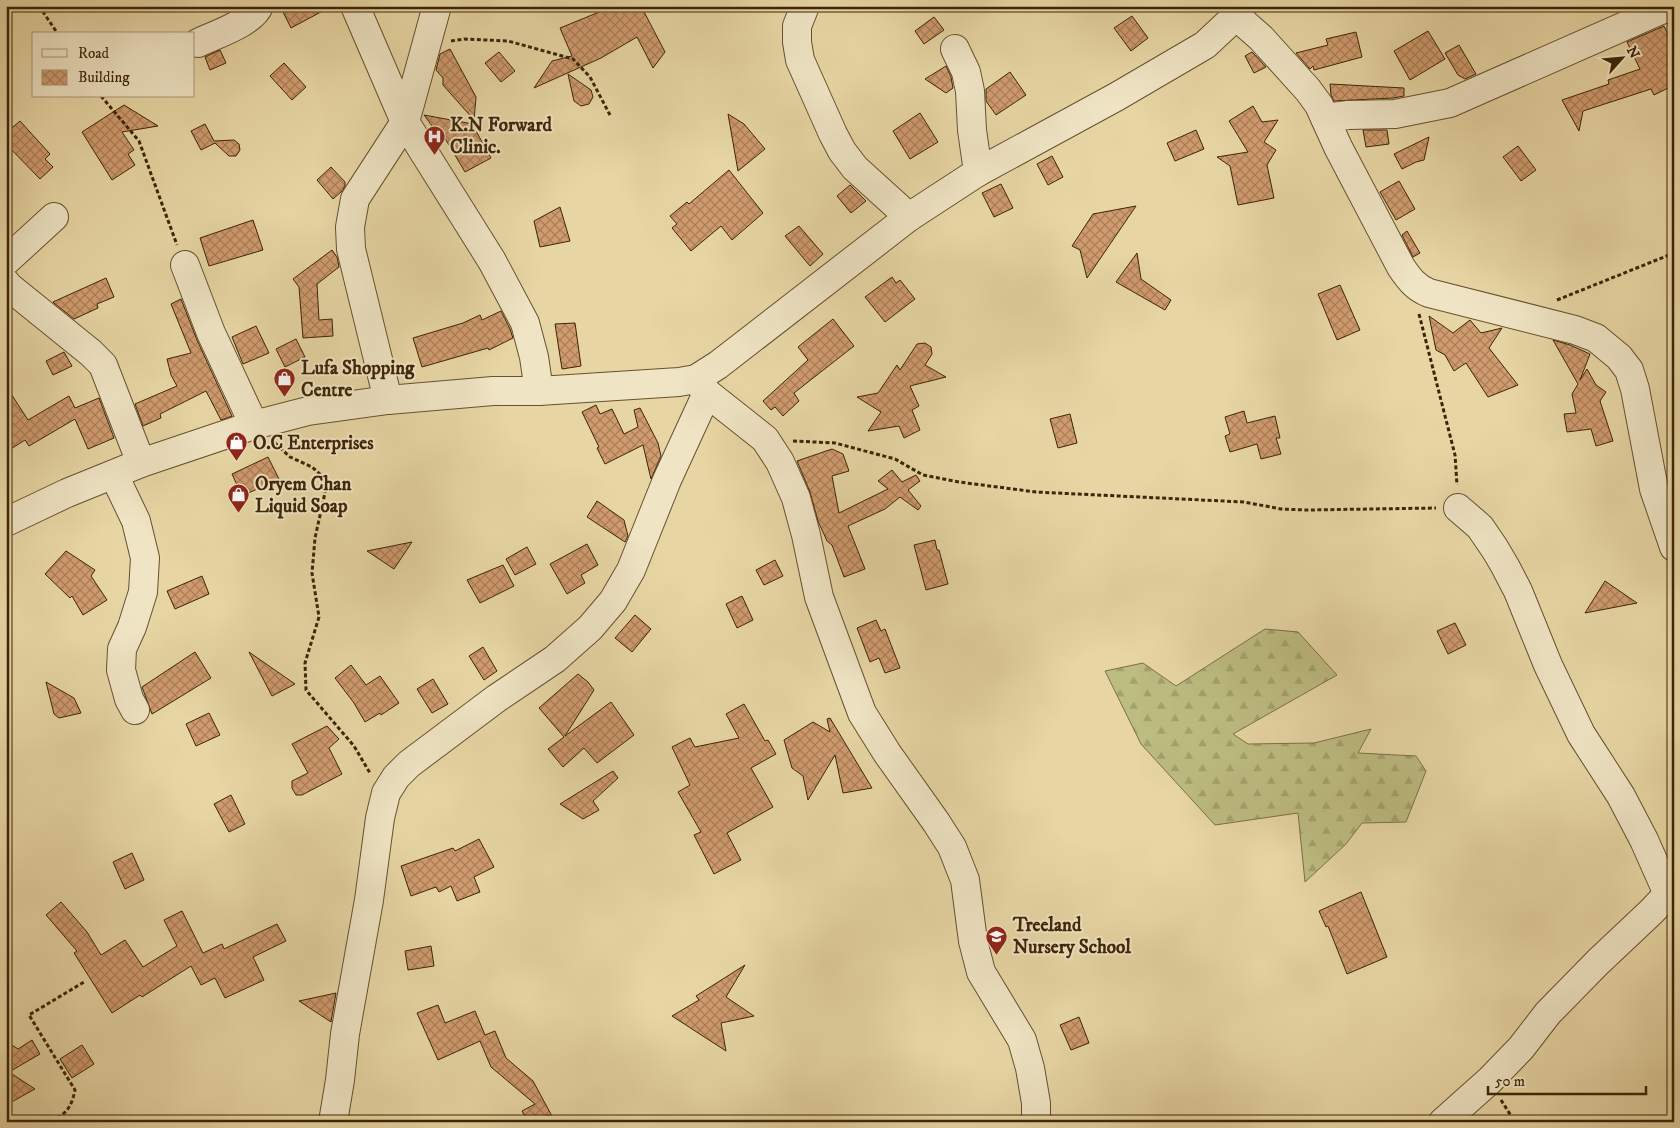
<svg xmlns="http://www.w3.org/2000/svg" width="1680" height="1128" font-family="'IM FELL DW Pica',serif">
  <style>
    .forest { fill: url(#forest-firs); stroke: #7c7044 }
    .building { fill: url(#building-cross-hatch); stroke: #3c2507 }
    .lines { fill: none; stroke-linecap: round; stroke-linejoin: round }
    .minor-casing { stroke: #67512e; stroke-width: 30 }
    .path { stroke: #3c2507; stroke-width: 3; stroke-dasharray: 4 2.5; stroke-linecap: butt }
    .minor { stroke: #efe4c4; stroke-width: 28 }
    .labels { text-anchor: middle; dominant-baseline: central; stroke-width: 4; stroke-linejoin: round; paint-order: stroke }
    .poi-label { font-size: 19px; font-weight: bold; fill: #3c2507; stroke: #efe4c4; text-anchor: start }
  </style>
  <defs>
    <pattern id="forest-firs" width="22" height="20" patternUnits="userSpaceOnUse" patternTransform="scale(1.25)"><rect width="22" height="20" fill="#bdbc81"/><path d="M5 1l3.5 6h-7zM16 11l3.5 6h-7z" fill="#a3a16e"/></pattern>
    <pattern id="building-cross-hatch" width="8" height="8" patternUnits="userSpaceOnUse" patternTransform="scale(1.25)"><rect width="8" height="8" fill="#d09b6e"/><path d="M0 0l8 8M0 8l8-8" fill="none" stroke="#aa7e58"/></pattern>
  </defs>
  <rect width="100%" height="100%" fill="#e7d6a4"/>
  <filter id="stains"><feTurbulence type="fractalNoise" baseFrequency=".004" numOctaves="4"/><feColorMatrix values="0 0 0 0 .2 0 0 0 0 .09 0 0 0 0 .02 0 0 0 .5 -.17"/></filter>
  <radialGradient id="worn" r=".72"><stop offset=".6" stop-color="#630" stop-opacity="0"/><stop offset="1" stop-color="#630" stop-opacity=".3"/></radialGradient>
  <polygon class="forest" points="1265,629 1298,632 1337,675 1233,734 1248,744 1314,743 1371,729 1358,753 1416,756 1426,771 1406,822 1362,823 1346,844 1305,882 1298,813 1215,825 1141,744 1105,671 1143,663 1176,686"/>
  <g class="building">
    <polygon points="280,6 332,6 291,28"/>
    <polygon points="614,6 641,6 665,52 653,68 637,37 601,58 534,88 552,61 572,56 560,28"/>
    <polygon points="1132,16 1148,38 1131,51 1114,28"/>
    <polygon points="934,17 944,30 924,44 915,31"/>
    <polygon points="1664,26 1674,46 1674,85 1654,95 1651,89 1583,111 1579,131 1562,100 1609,84 1608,80 1640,69 1627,42"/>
    <polygon points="1428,31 1445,59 1410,80 1394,51"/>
    <polygon points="1356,32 1362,57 1314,70 1313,66 1310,69 1296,53 1328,45 1326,39"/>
    <polygon points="1459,45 1476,74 1465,79 1458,75 1445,53"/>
    <polygon points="450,49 476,97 474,120 443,85 443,78 436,70 440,54"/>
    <polygon points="220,50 226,63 210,70 205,57"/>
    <polygon points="499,52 515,71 501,82 485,63"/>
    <polygon points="1252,52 1266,67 1254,73 1245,56"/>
    <polygon points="284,63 306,87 292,100 270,76"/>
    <polygon points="946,66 951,77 953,88 946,93 925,79"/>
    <polygon points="1010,72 1026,95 996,115 986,101 986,89"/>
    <polygon points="568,74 591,90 593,97 589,104 581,106 574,101"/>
    <polygon points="1330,84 1404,88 1404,96 1393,98 1334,101 1331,95"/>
    <polygon points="124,105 158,126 122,132 134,150 128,154 135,165 112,180 82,132"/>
    <polygon points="1253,106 1262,122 1278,120 1264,142 1276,150 1267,165 1274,198 1238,205 1230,166 1217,157 1248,152 1229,121"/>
    <polygon points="920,113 938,142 910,159 893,131"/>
    <polygon points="728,114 744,124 765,149 738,171"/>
    <polygon points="424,115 473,124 473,133 476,131 491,158 465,172 443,135 438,134"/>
    <polygon points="20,121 50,154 45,159 53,167 40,179 6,144 6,133"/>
    <polygon points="205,124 214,141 234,140 239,144 240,150 236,156 229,156 215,143 201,150 191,131"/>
    <polygon points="1196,130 1204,149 1175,161 1167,143"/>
    <polygon points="1363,130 1387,130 1389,144 1366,147"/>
    <polygon points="1429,137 1424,160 1416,162 1402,169 1394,154"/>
    <polygon points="1518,146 1536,170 1521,181 1503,157"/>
    <polygon points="1052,156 1063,177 1048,185 1037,164"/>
    <polygon points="331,167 345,182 345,186 342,191 333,199 317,180"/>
    <polygon points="729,170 763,213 732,240 721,226 691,251 672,228 677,224 670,216 687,202 689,204"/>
    <polygon points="1399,181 1415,209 1396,220 1380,192"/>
    <polygon points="1001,184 1013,208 994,217 982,193"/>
    <polygon points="850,185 866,201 851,213 837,196"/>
    <polygon points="1136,206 1087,278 1080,250 1072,246 1093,214"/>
    <polygon points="560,207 570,241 540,247 534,221"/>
    <polygon points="253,220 263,250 209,266 200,238"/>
    <polygon points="799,226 823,254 810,266 785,236"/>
    <polygon points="1407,231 1420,253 1413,257 1402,235"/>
    <polygon points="332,250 337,257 339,267 317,284 319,320 332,319 333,336 303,338 299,287 293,279"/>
    <polygon points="1137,253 1141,279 1171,300 1165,310 1116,282"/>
    <polygon points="892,277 896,283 900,280 915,299 885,322 865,297"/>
    <polygon points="106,278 114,297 97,304 98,308 74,319 54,303 53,302"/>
    <polygon points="1340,285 1360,330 1337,340 1318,294"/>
    <polygon points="181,299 197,340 232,416 221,420 206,391 160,414 161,418 143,426 135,404 177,386 171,375 167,359 191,353 171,304"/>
    <polygon points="501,311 510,329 513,338 489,350 488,348 422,367 413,338 463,323 480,315 482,320"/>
    <polygon points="1429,316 1453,333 1470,320 1481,333 1502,328 1489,348 1518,385 1488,397 1466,363 1454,371 1445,355 1436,350"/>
    <polygon points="833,319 854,346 794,393 799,401 783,416 775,407 771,410 763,401 808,360 798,347"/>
    <polygon points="575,323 581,366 562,369 555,324"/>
    <polygon points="256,326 269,353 243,364 232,337"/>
    <polygon points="296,339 305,357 285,367 276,349"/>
    <polygon points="1553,340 1570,345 1590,354 1580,380 1587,369 1596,385 1606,392 1600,401 1613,441 1596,446 1591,429 1567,432 1564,414 1576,413 1572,394 1578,384"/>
    <polygon points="925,343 931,347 932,354 925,365 946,377 910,386 919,406 912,410 920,430 904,438 899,426 868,431 881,412 857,397 878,393 897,365 900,370 917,344"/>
    <polygon points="64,352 72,366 53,375 46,361"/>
    <polygon points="6,386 28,420 69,396 75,408 99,398 114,438 88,449 75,419 29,446 25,440 6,452"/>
    <polygon points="596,405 600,414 612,409 624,434 638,427 634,410 640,408 658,443 661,456 651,479 643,445 605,464 597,448 599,447 582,412"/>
    <polygon points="1244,411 1247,423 1275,416 1280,438 1276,438 1281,454 1261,459 1257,444 1230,452 1225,436 1230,434 1225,417"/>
    <polygon points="1070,414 1077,443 1058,448 1050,419"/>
    <polygon points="832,449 843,454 849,471 832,476 839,513 888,489 878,481 892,470 902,482 916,475 920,481 908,490 921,506 918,510 900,497 885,509 848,526 865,569 844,577 832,545 827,541 818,521 810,492 797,461"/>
    <polygon points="268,457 279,479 242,496 232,474"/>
    <polygon points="597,501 624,520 628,536 625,542 587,517"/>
    <polygon points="935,540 937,550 939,550 948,584 926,590 914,545"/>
    <polygon points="412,542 394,569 367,551"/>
    <polygon points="587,544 598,565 581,575 585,583 567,594 550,564"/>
    <polygon points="527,547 536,564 515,575 506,559"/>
    <polygon points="66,551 95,570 91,576 107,600 83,615 72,596 70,598 45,574"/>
    <polygon points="775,560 783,576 764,585 756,570"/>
    <polygon points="503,565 514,586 480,603 467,580"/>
    <polygon points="202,576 209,594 175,609 167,591"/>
    <polygon points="1605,581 1637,603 1585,613"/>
    <polygon points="742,596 753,620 737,628 726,604"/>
    <polygon points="635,615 651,629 632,652 615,638"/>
    <polygon points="876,620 881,631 885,629 900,668 885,673 879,658 870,662 857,628"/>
    <polygon points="1455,623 1466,645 1448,654 1437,631"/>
    <polygon points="483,647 497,671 484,680 469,656"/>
    <polygon points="195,652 211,678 152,714 142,687"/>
    <polygon points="249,652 295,684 272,696"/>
    <polygon points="351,665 366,685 380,676 399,703 381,715 380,713 365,722 354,703 335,678"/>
    <polygon points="578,674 588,682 594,690 565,736 611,702 634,735 597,763 584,748 563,767 548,749 564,737 539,708"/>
    <polygon points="433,679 448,704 432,713 417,689"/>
    <polygon points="46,682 74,698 81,713 59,718 54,714"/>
    <polygon points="744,704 765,741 768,740 776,754 751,768 773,807 727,833 741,860 714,874 694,835 701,832 678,792 690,785 672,747 690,738 695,747 739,738 726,714"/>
    <polygon points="209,713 220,735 196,746 186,724"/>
    <polygon points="830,718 872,788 843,793 835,755 808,800 803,776 792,768 784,740 813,722 830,732 827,719"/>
    <polygon points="327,726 339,739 329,748 342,774 302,795 296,795 292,788 292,781 308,773 292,744"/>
    <polygon points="613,771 618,778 593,801 599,810 583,819 560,804"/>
    <polygon points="231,795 245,824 229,832 214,804"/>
    <polygon points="479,839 494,867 474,877 480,892 457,901 451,886 439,892 436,887 411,896 401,866 453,848 455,851"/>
    <polygon points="132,853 144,880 125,889 113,862"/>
    <polygon points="1361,892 1387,957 1347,974 1328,926 1326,927 1319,911"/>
    <polygon points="61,902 87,932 101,955 125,940 143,967 177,946 164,920 182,911 203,953 222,944 224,949 277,924 286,941 253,957 264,980 225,998 215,978 201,985 191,966 142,997 140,995 112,1013 74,953 77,951 46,915"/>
    <polygon points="431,946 434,966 408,970 405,951"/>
    <polygon points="745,965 726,997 754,1016 721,1023 726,1051 672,1016 699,1000 696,996"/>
    <polygon points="336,993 331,1022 299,1001"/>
    <polygon points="438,1005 445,1023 475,1011 485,1035 495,1031 506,1058 533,1081 553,1118 548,1115 535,1122 528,1122 522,1111 535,1104 491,1067 480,1041 438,1060 417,1013"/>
    <polygon points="1079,1017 1089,1043 1071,1050 1060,1025"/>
    <polygon points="32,1040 40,1054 9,1072 35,1089 6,1105 6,1041 18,1049"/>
    <polygon points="82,1045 94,1064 72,1078 60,1059"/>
  </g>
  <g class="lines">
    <defs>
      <g id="minor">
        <polyline points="355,6 405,122 492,261 525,323 534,357 539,391"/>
        <polyline points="805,6 797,26 797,42 800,60 833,134 842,151 855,168 909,217"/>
        <path d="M1236,16L1261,38L1308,90L1319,105L1338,147L1401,267C1409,279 1416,288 1429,293L1575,330L1596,338L1619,357L1629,370L1635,389L1654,489L1674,547"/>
        <path d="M198,43C214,35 252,23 259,6"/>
        <polyline points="955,49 966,72 970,91 972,130 978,172"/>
        <polyline points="1325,118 1348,115 1395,114 1450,103 1670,6"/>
        <polyline points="6,261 54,217"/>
        <polyline points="185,265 211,333 254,425"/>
        <polyline points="6,283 8,286 91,353 103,365 141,463"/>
        <polyline points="696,379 707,393 765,439 780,462 796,498 806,535 819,597 862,713 887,753 936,822 952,847 965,880 973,941 981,972 1022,1040 1030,1068 1036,1103 1036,1122"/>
        <polyline points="388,400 351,249 350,227 355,199 405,122 437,6"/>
        <polyline points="114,475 136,521 145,558 143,592 132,627 122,649 121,670 129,699 135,710"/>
        <polyline points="1458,508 1480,527 1495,549 1505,566 1518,591 1548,665 1581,734 1621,796 1644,840 1668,894"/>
        <polyline points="6,522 67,493 141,463 254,425 308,411 388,400 493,391 539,391 679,382 696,379 718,365 909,217 978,172 1116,97 1205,45 1236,16 1242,6"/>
        <polyline points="333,1122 340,1080 345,1034 369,900 380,818 386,793 396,777 409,764 497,698 555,659 590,628 613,601 631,570 667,480 707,393"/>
        <polyline points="1443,1122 1490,1080 1521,1048 1548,1013 1598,962 1651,912 1674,888"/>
      </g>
    </defs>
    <use href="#minor" class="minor-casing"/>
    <g class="path">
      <polyline points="39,6 58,34"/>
      <polyline points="451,41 464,39 508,41 573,59 590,77 610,115"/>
      <polyline points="101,96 139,141 177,245"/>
      <polyline points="1557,300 1674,253"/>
      <polyline points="1419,314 1455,455 1457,485"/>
      <polyline points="793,441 835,443 895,459 923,475 959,482 1036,492 1244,502 1281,509 1307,510 1436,508"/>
      <polyline points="275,443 290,457 312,467 321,475 326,488 315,538 312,573 319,617 305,663 306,690 354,746 370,773"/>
      <polyline points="1501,1100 1515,1122"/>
      <path d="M45,1122C65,1117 71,1109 75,1090L29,1015L84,982"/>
    </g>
    <use href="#minor" class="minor"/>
  </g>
  <defs>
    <symbol id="hospital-pin" viewBox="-11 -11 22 30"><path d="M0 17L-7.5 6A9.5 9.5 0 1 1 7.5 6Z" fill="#8f2418" stroke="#efe4c4"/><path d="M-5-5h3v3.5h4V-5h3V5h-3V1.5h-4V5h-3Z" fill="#fff"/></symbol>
    <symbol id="shop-pin" viewBox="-11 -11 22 30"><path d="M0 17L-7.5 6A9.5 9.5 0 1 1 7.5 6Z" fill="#8f2418" stroke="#efe4c4"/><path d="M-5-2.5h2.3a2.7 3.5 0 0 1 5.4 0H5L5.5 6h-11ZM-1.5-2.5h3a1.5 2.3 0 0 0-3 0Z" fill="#fff"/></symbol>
    <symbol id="school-pin" viewBox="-11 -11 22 30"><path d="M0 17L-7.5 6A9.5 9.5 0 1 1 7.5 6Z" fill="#8f2418" stroke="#efe4c4"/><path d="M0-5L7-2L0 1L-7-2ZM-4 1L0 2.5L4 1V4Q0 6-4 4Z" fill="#fff"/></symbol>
  </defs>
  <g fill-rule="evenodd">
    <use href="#hospital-pin" x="422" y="124" width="25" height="34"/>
    <use href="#shop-pin" x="272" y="366" width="25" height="34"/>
    <use href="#shop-pin" x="224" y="430" width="25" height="34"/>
    <use href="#shop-pin" x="226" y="482" width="25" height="34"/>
    <use href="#school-pin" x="984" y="924" width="25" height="34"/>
  </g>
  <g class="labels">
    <g class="poi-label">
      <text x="450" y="125">K.N Forward<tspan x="450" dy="22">Clinic.</tspan></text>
      <text x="301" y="368">Lufa Shopping<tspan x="301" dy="22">Centre</tspan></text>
      <text x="253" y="443">O.C Enterprises</text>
      <text x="255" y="484">Oryem Chan<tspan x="255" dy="22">Liquid Soap</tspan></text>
      <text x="1013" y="925">Treeland<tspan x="1013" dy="22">Nursery School</tspan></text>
    </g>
  </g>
  <rect width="1680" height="1128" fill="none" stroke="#e7d6a4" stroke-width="25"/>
  <rect x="8" y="8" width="1665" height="1113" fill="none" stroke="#3c2507" stroke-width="2.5"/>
  <rect x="12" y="12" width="1655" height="1103" fill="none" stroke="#3c2507"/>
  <rect x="32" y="32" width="162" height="65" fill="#efe4c4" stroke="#a79878"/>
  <rect x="42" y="49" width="25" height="8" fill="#efe4c4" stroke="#a79878"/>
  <text x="78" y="58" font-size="15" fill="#3c2507">Road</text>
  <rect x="42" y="70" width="25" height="15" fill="url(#building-cross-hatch)" stroke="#a79878"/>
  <text x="78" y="82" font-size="15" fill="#3c2507">Building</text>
  <g transform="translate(1622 58) rotate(63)" stroke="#efe4c4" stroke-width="4" paint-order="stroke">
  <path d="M0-4L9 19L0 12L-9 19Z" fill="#3c2507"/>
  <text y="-8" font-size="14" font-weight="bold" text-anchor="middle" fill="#3c2507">N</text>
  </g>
  <path d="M1488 1086v8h158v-8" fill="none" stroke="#3c2507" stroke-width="2.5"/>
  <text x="1495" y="1086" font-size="15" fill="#3c2507" stroke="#efe4c4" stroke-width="4" paint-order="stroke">50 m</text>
  <rect width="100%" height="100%" filter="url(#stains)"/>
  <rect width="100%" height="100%" fill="url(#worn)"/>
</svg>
